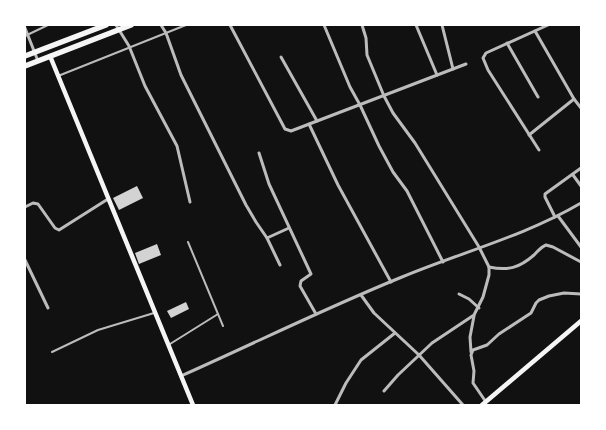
<svg xmlns="http://www.w3.org/2000/svg" width="606" height="430" font-family="'DM Sans',sans-serif">
  <style>
    .building { fill: #d3d3d3 }
    .lines { fill: none; stroke-linecap: round; stroke-linejoin: round }
    .service { stroke: #bcbcbc; stroke-width: 2 }
    .minor { stroke: #bcbcbc; stroke-width: 3 }
    .secondary { stroke: #f5f5f5; stroke-width: 4.5 }
    .trunk { stroke: #f5f5f5; stroke-width: 5.5 }
  </style>
  <rect width="100%" height="100%" fill="#111"/>
  <g class="building">
    <polygon points="137,186 143,198 119,210 113,198"/>
    <polygon points="157,244 161,255 139,264 135,253"/>
    <polygon points="186,302 189,309 171,318 167,311"/>
  </g>
  <g class="lines">
    <g class="service">
      <polyline points="25,36 48,25"/>
      <polyline points="58,76 186,25"/>
      <polyline points="188,242 223,326"/>
      <polyline points="170,344 218,314"/>
      <polyline points="52,352 98,330 154,313"/>
    </g>
    <g class="minor">
      <polyline points="116,25 129,46 145,86 177,146 190,202"/>
      <polyline points="161,25 166,33 181,75 246,205 256,222 267,238 280,265"/>
      <polyline points="230,25 285,129 291,131 466,64"/>
      <polyline points="324,25 350,87 360,105 379,146 393,172 407,191 443,262"/>
      <polyline points="362,25 366,38 367,55 384,96 393,113 415,143 479,247 489,267 489,275 483,297 474,315 432,343 398,375 384,391"/>
      <polyline points="416,25 437,75"/>
      <polyline points="442,25 453,69"/>
      <polyline points="25,28 38,61"/>
      <polyline points="507,43 538,97"/>
      <polyline points="281,57 317,121"/>
      <polyline points="574,99 581,108"/>
      <polyline points="309,124 338,185 391,282"/>
      <polyline points="529,135 574,99 535,31"/>
      <polyline points="539,150 488,70 483,58 486,53 548,25"/>
      <polyline points="259,153 269,184 311,274 301,281 300,286 316,314"/>
      <polyline points="573,175 581,186"/>
      <polyline points="25,207 33,203 38,204 55,228 59,230 108,199"/>
      <polyline points="558,216 581,247"/>
      <polyline points="555,217 545,197 545,194 581,168"/>
      <polyline points="267,238 289,228"/>
      <polyline points="25,260 48,308"/>
      <path d="M489,267C508,271 519,268 534,255C538,251 541,247 546,245L553,247L581,262"/>
      <polyline points="459,294 469,299 479,308"/>
      <polyline points="361,295 374,313 419,355 463,405"/>
      <polyline points="471,352 470,337 474,316"/>
      <path d="M181,376C255,343 328,307 402,277C462,252 525,236 581,203"/>
      <polyline points="486,402 473,383 474,371 471,355 473,350 487,345 499,334 531,313 536,303 539,300 549,296 564,293 581,294"/>
      <polyline points="335,405 346,383 361,360 395,333"/>
    </g>
    <g class="secondary">
      <polyline points="50,56 193,405"/>
      <polyline points="482,405 581,321"/>
    </g>
    <g class="trunk">
      <polyline points="25,56 106,25"/>
      <polyline points="25,66 131,25"/>
    </g>
  </g>
  <rect width="606" height="430" fill="none" stroke="#ffffff" stroke-width="52"/>
</svg>
